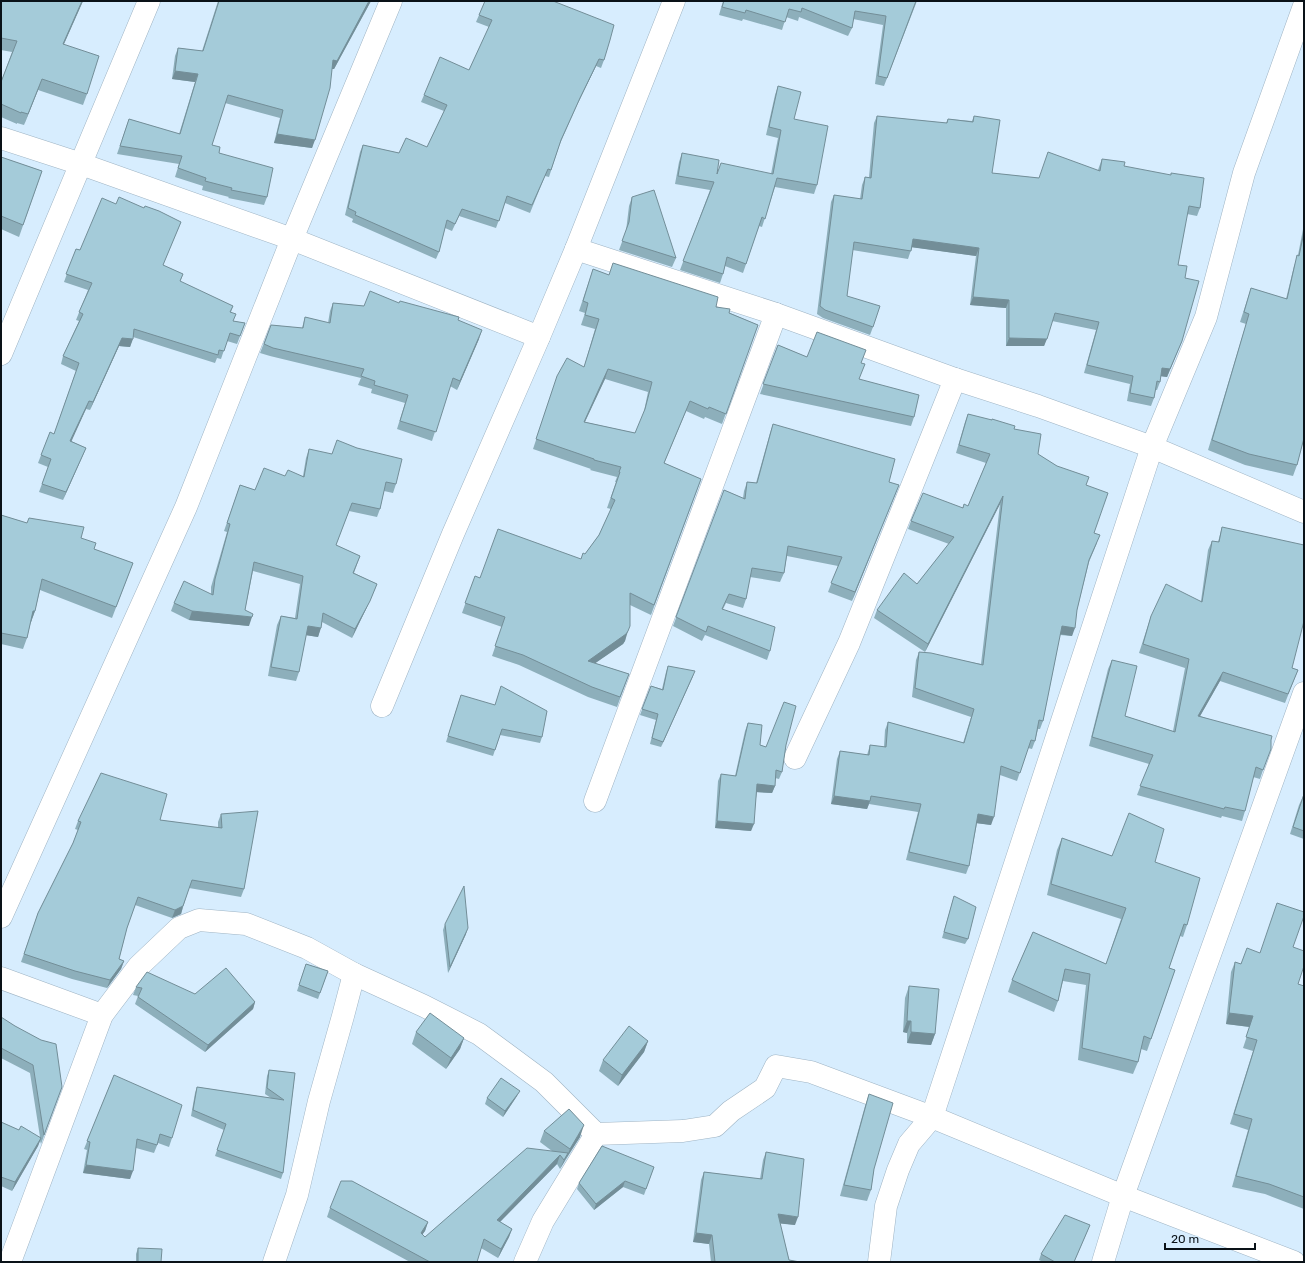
<svg xmlns="http://www.w3.org/2000/svg" width="1305" height="1263" font-family="Rubik,sans-serif">
  <style>
    .lines { fill: none; stroke-linecap: round; stroke-linejoin: round }
    .minor-casing { stroke: #9fb4c4; stroke-width: 23 }
    .minor { stroke: #fff; stroke-width: 22 }
    .wall { fill: #8dafbb; fill-rule: evenodd }
    .shaded-wall { fill: #738e98 }
    .building { fill: #a4cbd9; stroke: #738e98; fill-rule: evenodd }
  </style>
  <rect width="100%" height="100%" fill="#d7edfe"/>
  <g class="lines">
    <defs>
      <g id="minor">
        <polyline points="1,138 81,164 292,239 539,337"/>
        <polyline points="576,249 776,314 955,379 1038,406 1152,447 1304,512"/>
        <polyline points="1,354 149,1"/>
        <polyline points="382,706 453,534 539,337 576,249 674,1"/>
        <polyline points="795,758 849,643 955,379"/>
        <polyline points="595,801 776,314"/>
        <polyline points="1,917 186,507 292,239 391,1"/>
        <polyline points="1,978 102,1015"/>
        <polyline points="10,1262 102,1015 139,966 179,928 199,920 246,924 307,948 354,974 424,1006 479,1034 544,1082 596,1134 683,1131 715,1126 731,1111 765,1088 776,1066 811,1072 932,1117 1123,1196 1294,1262"/>
        <polyline points="274,1262 297,1195 319,1101 343,1016 354,974"/>
        <polyline points="525,1262 543,1221 596,1134"/>
        <polyline points="879,1262 886,1206 898,1170 909,1144 932,1117 1152,447 1206,317 1244,173 1304,6"/>
        <polyline points="1103,1262 1123,1196 1304,693"/>
      </g>
    </defs>
    <use href="#minor" class="minor-casing"/>
    <use href="#minor" class="minor"/>
  </g>
  <g class="wall">
    <polygon points="1,1 83,1 64,44 87,94 83,105 38,90 24,125 17,123 17,124 1,117 1,82 12,52 1,50"/>
    <polygon points="218,1 371,1 334,69 332,69 312,148 274,143 280,118 225,103 212,145 219,153 267,197 264,205 228,198 229,197 202,190 203,186 175,177 179,164 117,154 129,119 179,134 195,82 172,79 175,56 178,48 202,51"/>
    <polygon points="485,1 604,60 601,68 596,66 577,105 559,146 549,177 545,176 530,213 505,203 496,228 459,216 452,231 445,228 439,252 436,259 352,222 353,219 345,215 360,152 363,145 399,153 427,147 444,111 421,102 424,95 469,70 489,27 476,22"/>
    <polygon points="723,1 917,1 884,86 875,84 883,25 853,19 852,28 848,36 799,17 798,21 786,17 782,30 743,19 742,21 719,15"/>
    <polygon points="778,86 794,119 817,185 814,194 775,187 762,227 759,226 743,273 725,266 723,274 720,283 680,270 710,190 675,184 679,162 682,153 717,174 771,174 778,138 766,135 775,95"/>
    <polygon points="877,116 946,123 948,119 972,121 974,116 992,173 1039,178 1098,170 1099,167 1102,159 1124,166 1200,208 1197,216 1187,214 1178,265 1185,278 1179,348 1167,377 1161,376 1160,382 1157,390 1155,390 1154,398 1151,406 1127,401 1130,384 1084,373 1096,330 1052,321 1044,346 1006,346 1006,308 970,305 976,256 912,247 908,259 852,250 847,296 873,327 870,335 823,318 817,314 831,202 834,195 860,199 862,185 865,177 869,177 874,123"/>
    <polygon points="1,157 42,171 19,237 1,229"/>
    <polygon points="632,197 676,258 672,267 619,250 626,231 629,206"/>
    <polygon points="181,222 163,265 183,274 180,282 233,306 231,312 233,321 245,323 237,344 227,341 221,359 217,358 215,363 133,337 130,347 119,346 90,410 86,409 71,441 86,448 63,500 39,492 48,467 38,463 50,432 54,434 76,371 61,364 63,356 79,321 76,320 88,290 64,282 76,249 80,250"/>
    <polygon points="1304,224 1304,438 1297,465 1293,476 1245,465 1208,450 1246,324 1240,322 1251,288 1286,299 1294,266 1298,255"/>
    <path d="M593,269L609,275L716,307L758,325L722,424L705,417L704,419L686,411L664,463L701,479L651,615L630,605L625,641L623,644L595,663L629,674L617,707L588,697L519,665L492,656L502,627L462,613L475,576L480,578L581,559L585,554L599,535L611,509L607,508L616,482H615L617,477L590,470L591,469L533,449L554,386L584,367L595,329L581,325L585,313L579,311ZM605,379L648,392L643,416L635,433L585,422Z"/>
    <polygon points="333,303 364,306 399,303 458,320 479,339 457,390 450,386 432,441 397,429 405,403 371,393 372,389 358,385 361,378 270,356 260,353 271,325 302,328 305,317 328,323 330,311"/>
    <polygon points="778,345 807,357 861,363 859,379 914,417 911,426 760,394"/>
    <polygon points="968,414 1014,429 1038,454 1086,485 1094,533 1097,543 1089,562 1077,610 1072,636 1060,635 1043,721 1040,729 1038,729 1035,741 1032,749 1028,748 1017,781 1000,775 991,825 977,823 969,866 966,874 906,860 918,812 869,804 867,809 831,804 837,759 840,751 867,755 870,745 884,747 885,730 888,722 963,743 971,717 912,697 916,660 919,652 981,664 1000,504 925,652 874,618 877,610 917,584 949,544 908,529 911,521 968,506 986,463 956,453 965,422"/>
    <polygon points="773,424 889,482 899,485 852,601 828,592 838,566 787,556 784,573 780,582 750,577 746,599 743,608 726,603 723,609 770,651 767,660 705,635 702,641 673,626 724,490 743,498 744,491 747,482 756,483 770,433"/>
    <polygon points="309,449 396,484 393,493 384,491 380,509 377,517 349,511 336,545 360,556 354,573 377,584 366,609 352,638 322,622 318,637 306,635 299,672 296,681 268,676 277,625 281,616 295,618 300,584 253,571 245,610 249,626 189,620 171,611 174,603 211,594 211,587 227,532 224,531 240,485 255,490 285,476 303,476 306,458"/>
    <polygon points="1,515 27,523 81,538 94,549 133,563 112,618 40,590 35,611 31,622 31,621 27,638 23,649 1,644"/>
    <polygon points="1222,527 1292,668 1298,670 1285,703 1220,681 1200,716 1271,740 1263,770 1260,779 1253,777 1245,811 1242,821 1222,816 1221,818 1137,795 1149,764 1089,746 1108,669 1112,660 1125,716 1173,731 1185,668 1139,653 1151,616 1201,601 1208,550 1212,541 1218,542"/>
    <polygon points="668,666 693,676 661,747 650,744 656,720 640,715 651,686 662,689 666,672"/>
    <polygon points="459,701 542,737 540,743 500,735 493,756 446,742"/>
    <polygon points="748,723 760,745 766,747 786,745 782,772 779,779 775,778 775,786 772,793 757,792 751,831 715,828 718,781 721,774 735,776 745,731"/>
    <polygon points="1304,794 1304,839 1290,834 1299,805"/>
    <polygon points="221,814 244,889 241,897 189,888 181,914 172,918 135,905 127,928 119,959 124,961 121,969 107,988 72,979 21,962 38,913 73,843 78,830 75,829 78,821 160,820 218,828 218,822"/>
    <polygon points="1062,838 1112,856 1155,862 1187,925 1183,937 1180,936 1169,968 1175,970 1147,1051 1141,1049 1138,1062 1133,1074 1078,1060 1086,985 1063,981 1058,1001 1054,1012 1008,992 1012,980 1033,932 1106,964 1121,919 1047,895 1057,850"/>
    <polygon points="954,896 968,939 965,944 942,938"/>
    <polygon points="445,924 466,934 448,973 443,930"/>
    <polygon points="1293,947 1298,984 1304,986 1304,1209 1265,1194 1232,1187 1248,1130 1230,1124 1253,1051 1243,1048 1250,1027 1226,1024 1231,972 1235,962 1241,964 1260,953"/>
    <polygon points="306,964 328,971 318,999 297,991"/>
    <polygon points="909,986 935,1034 931,1045 907,1043 907,1033 903,1032 905,998"/>
    <polygon points="136,987 195,994 255,1002 253,1009 205,1052 135,1004 138,996 133,995"/>
    <polygon points="1,1017 62,1087 41,1144 40,1141 38,1146 12,1191 1,1186 1,1122 19,1130 40,1137 30,1073 1,1058"/>
    <polygon points="416,1032 464,1038 460,1049 446,1069 412,1044"/>
    <polygon points="648,1041 644,1052 618,1086 599,1071 603,1060"/>
    <polygon points="269,1070 295,1073 283,1173 281,1179 215,1156 224,1130 191,1116 195,1093 197,1087 271,1098 265,1094 267,1076"/>
    <polygon points="114,1075 172,1138 169,1147 158,1143 154,1153 136,1148 130,1179 83,1173 87,1150 84,1149"/>
    <polygon points="869,1094 874,1169 871,1190 867,1201 840,1196 865,1106"/>
    <polygon points="517,1096 503,1117 485,1104 487,1098"/>
    <polygon points="544,1131 580,1137 560,1169 557,1164 500,1222 512,1229 509,1237 498,1258 481,1248 477,1262 410,1262 327,1217 330,1208 428,1222 425,1231 422,1234 425,1237 552,1151 540,1142"/>
    <polygon points="766,1152 795,1225 780,1223 789,1260 800,1262 711,1262 709,1244 693,1242 701,1180 704,1172 760,1179 763,1160"/>
    <polygon points="654,1167 644,1195 623,1187 594,1210 577,1189 579,1183"/>
    <polygon points="1088,1230 1074,1262 1043,1262 1039,1260 1041,1254"/>
    <polygon points="138,1248 161,1262 136,1262 136,1254"/>
  </g>
  <g class="shaded-wall">
    <polygon points="82,1 83,1 59,55 63,44"/>
    <polygon points="369,1 371,1 334,69 330,69 333,60"/>
    <polygon points="599,59 596,66 577,105 559,148 580,98"/>
    <polygon points="175,71 198,74 195,82 172,79"/>
    <polygon points="42,79 38,90 24,125 28,114"/>
    <polygon points="277,134 315,140 312,148 274,143"/>
    <polygon points="913,239 979,248 976,256 910,247"/>
    <polygon points="973,297 1009,300 1006,308 970,305"/>
    <polygon points="482,330 479,339 457,390 460,381"/>
    <polygon points="122,338 133,339 130,347 119,346 90,410 93,402"/>
    <polygon points="1009,338 1047,339 1044,346 1006,346"/>
    <polygon points="1182,341 1167,377 1159,376 1162,368"/>
    <polygon points="608,369 605,379 580,432 584,422"/>
    <polygon points="89,401 86,409 68,449 70,441"/>
    <polygon points="690,401 686,411 660,473 664,463"/>
    <polygon points="86,448 83,455 63,500 66,492"/>
    <polygon points="899,485 895,494 852,601 855,592"/>
    <polygon points="1003,496 1000,504 925,652 928,644"/>
    <polygon points="377,584 366,609 352,638 355,629"/>
    <polygon points="33,611 35,611 31,622 29,621"/>
    <polygon points="192,611 252,617 249,626 189,620"/>
    <polygon points="308,626 321,628 318,637 305,635"/>
    <polygon points="1062,626 1075,628 1072,636 1059,634"/>
    <polygon points="628,631 625,641 623,644 584,671 588,661"/>
    <polygon points="695,671 693,676 661,747 663,742"/>
    <polygon points="1223,672 1220,681 1195,725 1198,716"/>
    <polygon points="757,784 775,786 772,793 754,792"/>
    <polygon points="834,796 870,801 867,809 831,804"/>
    <polygon points="978,814 994,817 991,825 975,823"/>
    <polygon points="717,821 754,824 751,831 715,828"/>
    <polygon points="183,906 181,914 172,918 175,910"/>
    <polygon points="468,928 466,934 448,973 450,967"/>
    <polygon points="124,961 121,969 107,988 110,980"/>
    <polygon points="255,1002 253,1009 205,1052 208,1045"/>
    <polygon points="1229,1013 1253,1016 1250,1027 1226,1024"/>
    <polygon points="907,1021 911,1021 907,1033 903,1032"/>
    <polygon points="911,1032 935,1034 931,1045 907,1043"/>
    <polygon points="464,1038 460,1049 446,1069 451,1058"/>
    <polygon points="648,1041 644,1052 618,1086 622,1075"/>
    <polygon points="520,1091 517,1096 503,1117 505,1111"/>
    <polygon points="584,1125 580,1137 565,1160 570,1149"/>
    <polygon points="41,1138 38,1146 12,1191 15,1182"/>
    <polygon points="568,1153 564,1162 560,1169 564,1160"/>
    <polygon points="560,1155 557,1164 493,1229 497,1220"/>
    <polygon points="86,1165 133,1171 130,1179 83,1173"/>
    <polygon points="625,1181 623,1187 594,1210 596,1204"/>
    <polygon points="778,1214 798,1217 795,1225 775,1223"/>
    <polygon points="428,1222 425,1231 417,1242 421,1233"/>
    <polygon points="512,1229 509,1237 498,1258 501,1249"/>
    <polygon points="696,1233 712,1235 709,1244 693,1242"/>
  </g>
  <g class="building">
    <polygon points="1,1 82,1 63,44 99,56 87,94 42,79 28,114 21,112 21,113 1,104 1,82 17,41 1,38"/>
    <polygon points="219,1 369,1 337,61 333,60 330,88 315,140 277,134 283,110 228,95 212,145 220,147 219,153 273,168 267,197 231,190 232,188 205,181 206,178 178,168 182,156 120,146 129,119 180,134 198,74 175,71 178,48 203,51"/>
    <polygon points="485,1 553,1 614,25 610,40 604,60 599,59 580,98 561,140 551,170 548,169 532,205 507,196 499,221 462,209 455,224 447,220 439,252 355,215 356,212 348,208 363,145 399,153 406,138 427,147 447,105 424,95 440,57 469,70 492,20 479,15"/>
    <polygon points="724,1 916,1 887,78 878,76 886,16 855,11 852,28 802,8 801,12 789,9 785,22 746,10 745,13 722,7"/>
    <polygon points="778,86 801,92 794,119 828,126 817,185 777,178 765,219 762,217 746,264 727,257 723,274 683,261 714,182 678,176 682,153 719,160 717,174 721,163 773,174 781,130 769,127"/>
    <polygon points="877,116 947,123 948,119 973,122 974,116 1000,120 992,173 1039,178 1048,152 1100,171 1102,159 1125,162 1124,166 1171,175 1171,173 1204,178 1200,208 1189,206 1178,265 1187,266 1185,278 1199,281 1182,341 1170,369 1162,368 1160,382 1157,381 1154,398 1130,393 1133,376 1087,365 1099,322 1055,313 1047,339 1009,338 1009,300 973,297 979,248 913,239 911,251 854,242 847,296 880,306 873,327 825,310 820,306 834,195 862,199 865,177 871,178"/>
    <polygon points="1,157 42,171 23,225 1,216"/>
    <polygon points="654,190 676,258 622,241 629,222 632,197"/>
    <polygon points="119,197 144,208 145,206 159,211 181,222 163,265 183,274 180,281 233,306 230,312 236,314 233,321 245,323 240,336 230,333 224,351 219,350 218,355 134,329 133,339 122,338 93,402 89,401 70,441 86,448 66,492 42,484 51,459 41,455 50,432 54,434 79,363 63,356 83,314 79,312 92,283 66,274 76,249 80,250 102,198 116,204"/>
    <polygon points="1304,232 1304,438 1297,465 1249,454 1212,440 1249,314 1244,312 1251,288 1287,299 1297,255 1299,256"/>
    <path d="M613,263L718,297L716,307L730,309L729,313L758,325L726,414L709,407L708,409L690,401L664,463L701,479L654,605L630,593V626L628,631L626,634L588,661L629,674L620,697L592,687L523,655L495,646L505,617L465,603L475,576L480,578L498,529L581,559L583,553L585,554L599,535L615,500L611,498L620,472H619L621,467L594,460V459L536,439L557,376L567,358L584,367L599,319L585,315L588,303L583,301L593,269L609,275ZM608,369L652,382L645,409L635,433L584,422Z"/>
    <polygon points="370,291 399,303 400,301 459,317 458,320 482,330 460,381 453,378 436,432 400,421 408,395 374,385 375,381 361,376 364,369 273,348 264,344 271,325 303,328 305,317 330,323 333,303 364,306"/>
    <polygon points="817,332 866,350 861,363 865,364 859,379 919,395 914,417 763,384 778,345 807,357"/>
    <polygon points="968,414 992,420 992,419 1015,426 1014,429 1041,434 1038,454 1057,466 1089,477 1086,485 1108,493 1094,533 1100,535 1089,560 1077,610 1075,628 1062,626 1043,721 1039,720 1035,741 1031,740 1020,773 1001,766 994,817 978,814 969,866 909,852 921,804 871,796 870,801 834,796 840,751 869,755 870,745 886,747 888,722 964,743 974,709 915,688 919,652 931,653 983,665 1003,496 928,644 877,610 904,573 917,584 954,537 911,521 923,493 963,508 964,504 968,506 990,454 959,445"/>
    <polygon points="773,424 895,459 889,482 899,485 855,592 831,583 842,557 788,546 784,573 752,568 746,599 729,594 722,609 775,627 770,651 708,626 706,632 676,617 724,490 745,499 747,482 757,483"/>
    <polygon points="337,440 357,448 402,459 396,484 386,482 380,509 352,503 336,545 360,556 353,573 377,584 370,601 355,629 323,613 321,628 308,626 299,672 271,667 281,616 297,619 303,576 254,562 245,610 253,614 252,617 192,611 174,603 184,581 213,595 215,579 230,524 227,523 240,485 255,490 264,468 285,476 288,470 304,477 309,449 332,454"/>
    <polygon points="1,515 27,523 29,518 84,527 81,538 96,543 94,549 133,563 116,607 42,579 35,611 33,611 27,638 1,633"/>
    <polygon points="1222,527 1304,545 1304,621 1292,668 1298,670 1288,694 1223,672 1198,716 1272,736 1271,740 1271,749 1263,770 1256,767 1245,811 1225,807 1224,809 1140,786 1153,755 1092,737 1112,660 1137,666 1125,716 1175,732 1189,659 1143,644 1151,616 1166,584 1202,602 1212,541 1219,542"/>
    <polygon points="668,666 695,671 663,742 652,738 658,714 642,709 651,686 663,690"/>
    <polygon points="501,686 547,711 542,737 502,729 495,750 448,736 461,695 495,705"/>
    <polygon points="784,702 796,706 786,745 782,772 776,770 775,786 757,784 754,824 717,821 721,774 736,776 748,723 762,725 760,745 766,747"/>
    <polygon points="101,773 167,794 160,820 222,828 221,814 258,811 244,889 192,880 183,906 175,910 138,897 127,928 119,959 124,961 110,980 75,971 24,954 38,913 73,843 81,822 78,821"/>
    <polygon points="1304,794 1304,831 1293,827"/>
    <polygon points="1129,813 1164,829 1155,862 1200,878 1187,925 1184,924 1169,968 1175,970 1151,1039 1144,1036 1138,1062 1082,1048 1090,974 1065,969 1058,1001 1012,980 1033,932 1106,964 1126,908 1051,884 1062,838 1112,856"/>
    <polygon points="464,886 468,928 450,967 445,924"/>
    <polygon points="954,896 976,907 968,939 944,932"/>
    <polygon points="1277,903 1304,912 1304,916 1293,947 1304,951 1304,966 1298,984 1304,986 1304,1197 1269,1184 1236,1176 1252,1119 1234,1114 1257,1040 1246,1037 1253,1016 1229,1013 1235,962 1241,964 1247,948 1260,953"/>
    <polygon points="306,964 328,971 320,993 299,985"/>
    <polygon points="226,968 255,1002 208,1045 138,997 142,988 136,987 147,972 195,994"/>
    <polygon points="909,986 939,989 935,1034 911,1032 911,1021 907,1021"/>
    <polygon points="430,1013 464,1038 451,1058 416,1032"/>
    <polygon points="1,1017 15,1026 41,1040 56,1044 62,1087 44,1135 33,1065 1,1048"/>
    <polygon points="629,1026 648,1041 622,1075 603,1060"/>
    <polygon points="269,1070 295,1073 283,1173 217,1150 226,1124 193,1110 197,1087 284,1100 267,1088"/>
    <polygon points="114,1075 182,1105 172,1138 160,1134 157,1145 137,1139 133,1171 86,1165 90,1142 87,1141"/>
    <polygon points="501,1078 520,1091 505,1111 487,1098"/>
    <polygon points="869,1094 893,1103 874,1169 871,1190 844,1185"/>
    <polygon points="569,1109 584,1125 570,1149 544,1131"/>
    <polygon points="1,1122 19,1130 21,1126 41,1138 15,1182 1,1177"/>
    <polygon points="602,1146 654,1167 646,1189 625,1181 596,1204 579,1183"/>
    <polygon points="527,1148 568,1153 564,1160 560,1155 497,1220 512,1229 501,1249 484,1239 477,1262 430,1262 330,1208 341,1181 352,1181 428,1222 421,1233 425,1237"/>
    <polygon points="766,1152 804,1159 798,1217 778,1214 789,1260 800,1262 715,1262 712,1235 696,1233 704,1172 762,1179"/>
    <polygon points="1065,1215 1090,1225 1074,1262 1055,1262 1041,1254"/>
    <polygon points="138,1248 162,1249 161,1262 138,1262"/>
  </g>
  <rect width="1305" height="1263" fill="none" stroke="#0a1218" stroke-width="4"/>
  <path d="M1165 1243v6h90v-6" fill="none" stroke="#0a1218" stroke-width="2"/>
  <text x="1171" y="1243" font-size="12" fill="#0a1218" stroke="#d7edfe" stroke-width="3" paint-order="stroke">20 m</text>
</svg>
